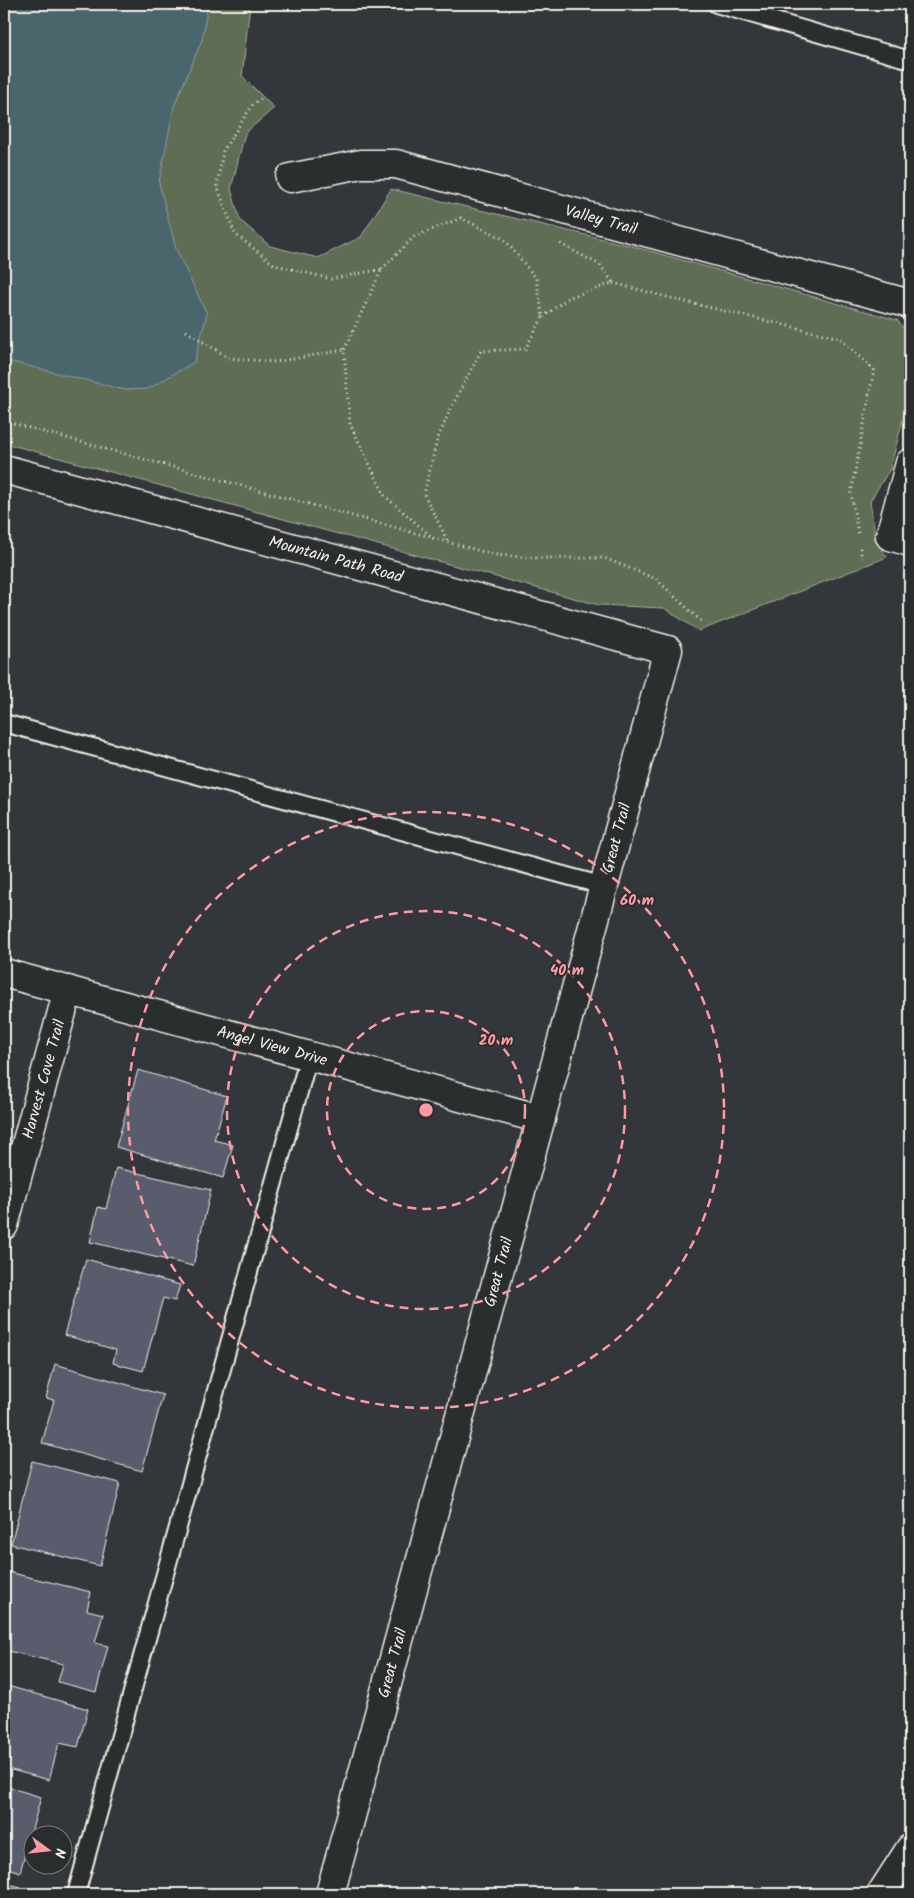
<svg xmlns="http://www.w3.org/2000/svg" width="914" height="1898" font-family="Kalam,sans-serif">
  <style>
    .green { fill: #5f6d55; stroke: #aaaf9e }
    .water { fill: #4a666d; stroke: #8e9e9e }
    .building { fill: #585b6d; stroke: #f4f1e8 }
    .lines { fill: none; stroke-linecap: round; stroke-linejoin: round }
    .service-casing { stroke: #f4f1e8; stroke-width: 20 }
    .minor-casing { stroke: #f4f1e8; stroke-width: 31 }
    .path { stroke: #f4f1e8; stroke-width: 3; stroke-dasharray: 1 4; stroke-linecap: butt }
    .service { stroke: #2a2d2e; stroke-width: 16 }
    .minor { stroke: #2a2d2e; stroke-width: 28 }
    .ring { fill: none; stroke: #ff9aa2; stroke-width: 2.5; stroke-dasharray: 9 6 }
    .labels { text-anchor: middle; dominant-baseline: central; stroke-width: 4; stroke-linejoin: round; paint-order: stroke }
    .street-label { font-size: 16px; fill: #f4f1e8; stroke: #2a2d2e }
    .centre { fill: #ff9aa2; stroke: #2a2d2e; stroke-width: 2.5 }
    .ring-label { font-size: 15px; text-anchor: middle; font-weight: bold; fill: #ff9aa2; stroke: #2a2d2e; stroke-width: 4; stroke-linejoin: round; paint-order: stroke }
  </style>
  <rect width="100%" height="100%" fill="#33363b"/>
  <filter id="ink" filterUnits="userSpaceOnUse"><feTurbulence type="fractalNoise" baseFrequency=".02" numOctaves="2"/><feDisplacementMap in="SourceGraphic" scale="10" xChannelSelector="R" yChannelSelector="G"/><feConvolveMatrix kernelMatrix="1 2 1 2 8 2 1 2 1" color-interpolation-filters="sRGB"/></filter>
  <g filter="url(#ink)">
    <polygon class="green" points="4,4 250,4 242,76 274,108 245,133 231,189 240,220 270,246 318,258 361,237 391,189 628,245 897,320 910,336 910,392 890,469 870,501 876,541 887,557 699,631 664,608 599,605 4,443"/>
    <polygon class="water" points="4,4 208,4 202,40 174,106 159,183 176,249 207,314 194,362 148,389 125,390 4,360"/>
    <g class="building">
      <polygon points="138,1070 227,1096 214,1140 233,1145 223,1178 116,1147"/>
      <polygon points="116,1168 211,1190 193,1266 90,1242 98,1207 106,1209"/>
      <polygon points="86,1259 180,1285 175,1301 163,1298 143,1371 113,1363 116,1350 64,1335"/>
      <polygon points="55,1364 163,1395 142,1471 42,1443 54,1400 46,1398"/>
      <polygon points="32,1461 120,1483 100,1566 11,1544"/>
      <polygon points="4,1571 91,1592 87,1610 103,1614 95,1643 108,1646 96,1692 58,1682 63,1664 4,1650"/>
      <polygon points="4,1685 88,1709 78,1747 59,1743 49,1780 4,1768"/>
      <polygon points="4,1786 41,1797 20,1872 4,1867"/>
      <polygon points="4,1883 21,1887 19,1894 4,1894"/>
    </g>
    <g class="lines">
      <defs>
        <g id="service">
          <polyline points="716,4 910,60"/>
          <polyline points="4,723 604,886"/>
          <polyline points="76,1894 309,1056"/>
        </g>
        <g id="minor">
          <path id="s1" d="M290,178L361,164H396L910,304"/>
          <polyline points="910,463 890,536 910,542"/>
          <path id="s2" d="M4,469L668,650L330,1894"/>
          <path id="s3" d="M4,973L541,1119"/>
          <path id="s4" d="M4,1225L68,990"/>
          <polyline points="881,1894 910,1849"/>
        </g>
      </defs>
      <use href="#service" class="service-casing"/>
      <use href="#minor" class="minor-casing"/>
      <g class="path">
        <polyline points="261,99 253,104 223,151 217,186 235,234 275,265 331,279 382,269 344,350"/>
        <polyline points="382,269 414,237 461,218 504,239 536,278 543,317 525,349 481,351 452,406 437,440 424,494 448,542"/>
        <polyline points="613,283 682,301 840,338 874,370 851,493 858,534"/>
        <polyline points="543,317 568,298 613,283 600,265 557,242"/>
        <polyline points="186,331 229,358 275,362 344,350 350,424 385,496 433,538 495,555 537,558 604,558 656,579 702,622"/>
        <polyline points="4,421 430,537"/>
        <polyline points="860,548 862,558"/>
      </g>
      <use href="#service" class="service"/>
      <use href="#minor" class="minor"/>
    </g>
  </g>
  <g class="ring">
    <circle cx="426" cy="1110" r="99"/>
    <circle cx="426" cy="1110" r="199"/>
    <circle cx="426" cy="1110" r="298"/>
  </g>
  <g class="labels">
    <g class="street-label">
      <text stroke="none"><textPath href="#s1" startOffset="320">Valley Trail</textPath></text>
      <text stroke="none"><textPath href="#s2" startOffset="344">Mountain Path Road</textPath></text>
      <text transform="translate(617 838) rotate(-75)">Great Trail</text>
      <text stroke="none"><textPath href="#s3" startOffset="278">Angel View Drive</textPath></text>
      <text stroke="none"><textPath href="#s4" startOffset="151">Harvest Cove Trail</textPath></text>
      <text transform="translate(499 1272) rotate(-75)">Great Trail</text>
      <text transform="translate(393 1663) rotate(-75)">Great Trail</text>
    </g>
  </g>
  <circle cx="426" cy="1110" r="8" class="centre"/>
  <g class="ring-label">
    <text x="637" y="905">60 m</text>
    <text x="567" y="975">40 m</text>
    <text x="496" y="1045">20 m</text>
  </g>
  <rect width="914" height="1898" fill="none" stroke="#2a2d2e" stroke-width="20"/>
  <rect x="10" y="10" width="894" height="1878" fill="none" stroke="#f4f1e8" stroke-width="2" filter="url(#ink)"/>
  <g transform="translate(48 1850) rotate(105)"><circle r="24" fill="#2a2d2e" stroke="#7b7b78"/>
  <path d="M0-4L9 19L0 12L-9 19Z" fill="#ff9aa2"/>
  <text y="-8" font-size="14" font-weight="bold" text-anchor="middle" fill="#f4f1e8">N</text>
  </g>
</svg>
